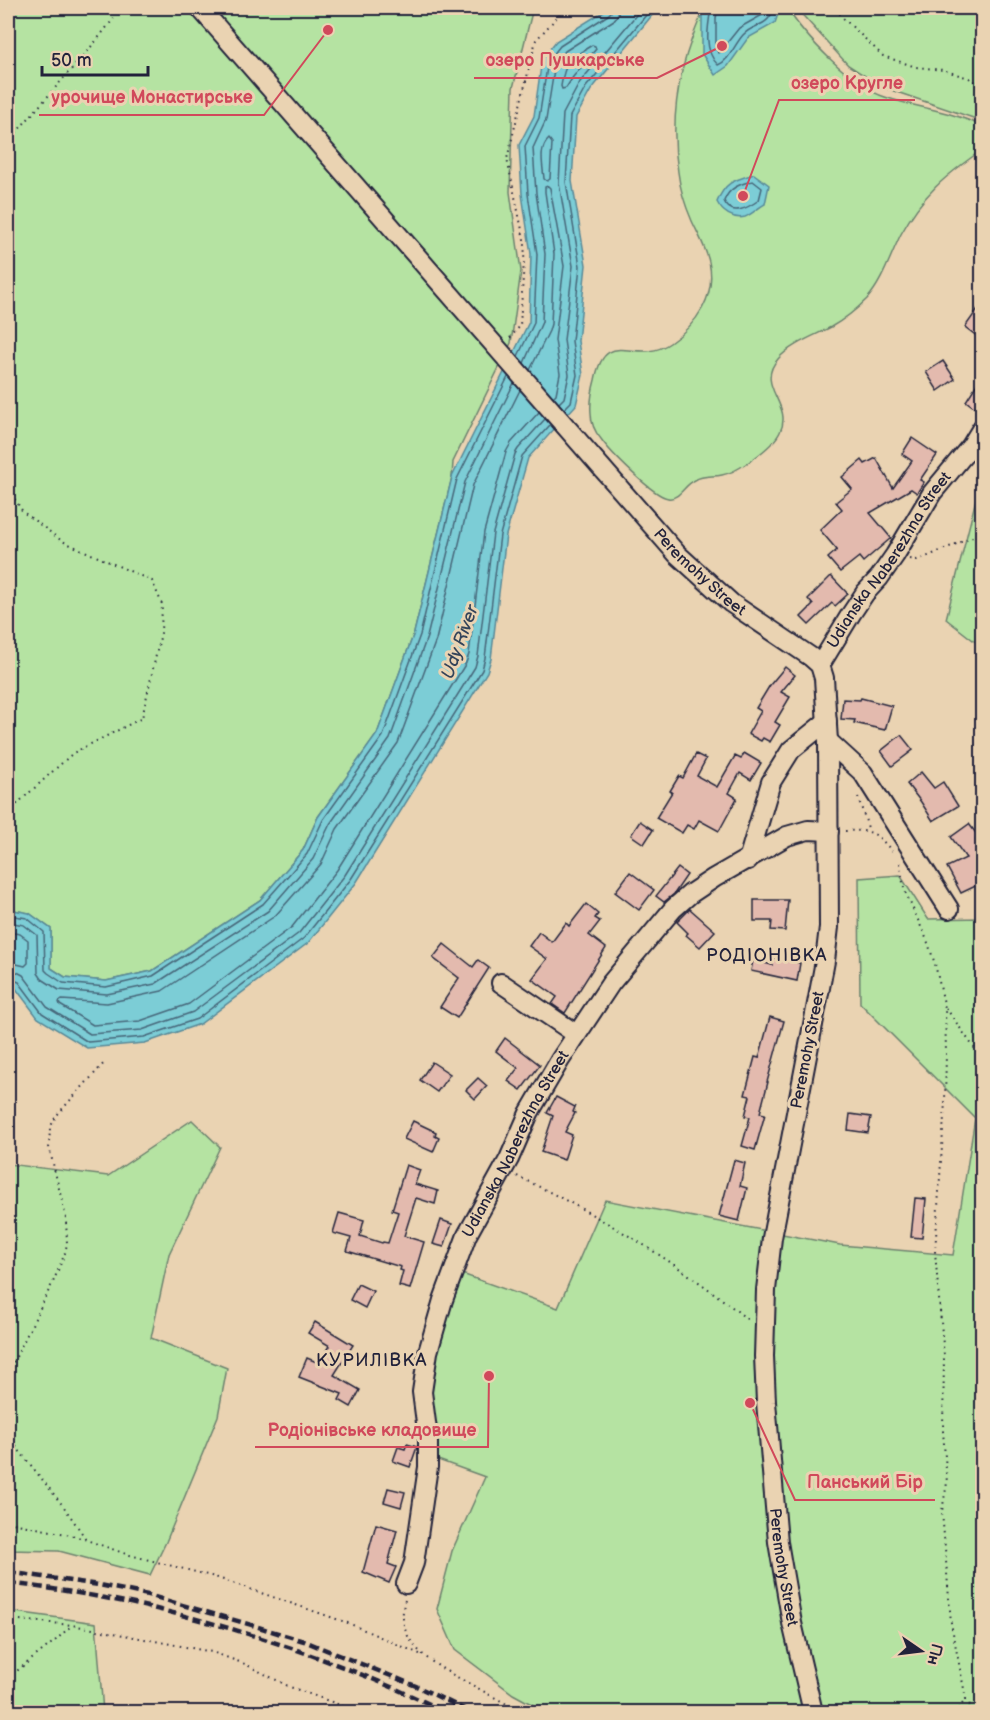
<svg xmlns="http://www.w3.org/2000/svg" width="990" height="1720" font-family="'Balsamiq Sans',sans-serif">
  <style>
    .green { fill: #b5e3a2; stroke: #6c826e; stroke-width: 1.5 }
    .water { fill: #7ccdd6; stroke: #588998; stroke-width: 1.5 }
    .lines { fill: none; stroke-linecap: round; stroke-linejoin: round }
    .shore { stroke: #466679; stroke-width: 1.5 }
    .building { fill: #e3baae; stroke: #22223b; stroke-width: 1.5 }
    .minor-casing { stroke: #22223b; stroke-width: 22 }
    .path { stroke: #22223b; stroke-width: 2; stroke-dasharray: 1.5 4.5; stroke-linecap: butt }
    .minor { stroke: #ead3b2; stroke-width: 18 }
    .rail { stroke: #22223b; stroke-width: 4.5; stroke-dasharray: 9 4.5; stroke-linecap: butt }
    .labels { text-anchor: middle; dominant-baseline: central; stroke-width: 6; stroke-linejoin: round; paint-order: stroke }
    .street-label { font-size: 16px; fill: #22223b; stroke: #ead3b2 }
    .water-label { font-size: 18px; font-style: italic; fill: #34445a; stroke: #ead3b2 }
    .neighbourhood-label { font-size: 18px; letter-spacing: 1.5px; fill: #22223b; stroke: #ead3b2 }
    .leader { fill: none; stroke: #d1495b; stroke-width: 2 }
    .callout-dot { fill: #d1495b; stroke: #ead3b2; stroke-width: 2 }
    .callout-label { font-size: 18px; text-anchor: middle; font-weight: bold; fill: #d1495b; stroke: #ead3b2; stroke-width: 6; stroke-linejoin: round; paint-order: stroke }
  </style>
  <rect width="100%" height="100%" fill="#ead3b2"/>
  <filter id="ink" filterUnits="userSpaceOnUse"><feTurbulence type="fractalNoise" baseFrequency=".0167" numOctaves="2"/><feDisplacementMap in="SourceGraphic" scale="12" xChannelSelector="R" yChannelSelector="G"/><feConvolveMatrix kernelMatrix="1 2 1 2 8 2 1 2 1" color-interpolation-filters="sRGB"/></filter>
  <g filter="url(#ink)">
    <g class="green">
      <polygon points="8,8 533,8 513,88 510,192 521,271 511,343 453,462 452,477 414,633 377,734 318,817 303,850 260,900 152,971 106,981 65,977 51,968 51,929 29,913 8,909"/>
      <path d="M705,8H787C804,36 853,87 885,97C917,108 952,111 982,126V150C946,175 922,195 901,234C890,256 883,281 867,299C856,310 845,319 831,327C814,336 791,344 778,359C754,386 794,404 780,432C773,447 738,472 722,475C713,477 703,475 695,480C685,484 679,500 668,498C653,496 610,452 601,439C595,432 591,422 591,413C590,402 592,391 595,380C606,324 636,367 670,343C696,325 717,296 709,262C706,248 698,234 692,221C685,205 680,189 678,172C669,115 680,59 705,8Z"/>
      <polygon points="796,8 982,8 982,121 882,87 848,65"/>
      <polygon points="982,492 982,647 946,619 976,499"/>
      <path d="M900,875L928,919L982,918V1712H546L513,1694L455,1650L437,1609L452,1551L485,1477L438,1460C436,1432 430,1401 433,1372C437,1342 453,1304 462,1274L558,1308L605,1200L840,1245L953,1255L975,1118L860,1003L859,878Z"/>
      <polygon points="192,1120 220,1147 169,1254 151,1338 227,1368 218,1416 166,1542 150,1575 59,1551 8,1550 8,1164 108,1176"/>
      <polygon points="8,1611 96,1623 103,1712 8,1712"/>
    </g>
    <g class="water">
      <polygon points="609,8 658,8 591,90 576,117 572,181 586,265 578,341 583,375 576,405 528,458 506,535 491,659 487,672 356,883 308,943 200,1024 145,1043 87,1048 38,1018 14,986 8,984 8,909 29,913 51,929 51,968 65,977 106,981 152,971 260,900 303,850 318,817 377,734 414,633 452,477 529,322 531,254 522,194 519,145 534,116 542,59 556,41"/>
      <polygon points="706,8 780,8 775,23 748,38 728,66 715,75 702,54 702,14"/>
      <path d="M754,174L769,185L765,204C759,207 751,215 745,217C733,220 722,212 717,202C725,182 734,180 754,174Z"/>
    </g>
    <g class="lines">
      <g class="shore">
        <path d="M711,8C708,26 703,51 718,65C730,60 734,45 743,35C755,22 767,29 774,8"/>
        <polyline points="718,8 716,18 716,49 719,53 739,28 764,14 766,8"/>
        <path d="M592,45L595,46L596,49L573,77L566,88L562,89L561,86C565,60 570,59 592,45Z"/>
        <path d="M549,139L552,143L550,179L547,181L544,179C543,165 538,149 549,139Z"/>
        <path d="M753,181L762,188L759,200C749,207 731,218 724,201C729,188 739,184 753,181Z"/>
        <polyline points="518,356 534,323 537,254 528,194 525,146 539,118 548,61 560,46 608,15 611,12 611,8"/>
        <polyline points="524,363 542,322 545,254 536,193 533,148 546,120 555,64 565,51 614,20 618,14 619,8"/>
        <polyline points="530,370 549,331 551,324 554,254 545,192 545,187 548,186 550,188 564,266 555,340 560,374 556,394 553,397"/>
        <polyline points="520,390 473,485 436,640 398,743 337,829 321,864 275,916 162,991 107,1003 62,1000 59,1002 60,1005 93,1025 140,1021 189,1004 292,927 337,870 466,663 469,654 484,532 506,452 511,443 539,412"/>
        <polyline points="559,403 564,398 569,375 564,340 573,266 559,183 563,114 580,82 642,8"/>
        <polyline points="564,409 571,402 577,375 572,341 580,266 566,182 570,116 586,87 652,8"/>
        <polyline points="8,915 27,918 44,932 45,970 48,973 63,983 106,987 153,976 263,904 307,854 323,820 383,736 420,635 457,479 508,377"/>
        <polyline points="8,922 24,925 37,935 38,973 42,979 59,990 107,994 155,984 268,911 313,859 330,824 390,739 427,637 465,482 514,383"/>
        <polyline points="8,932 20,934 28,940 28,963 25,966 8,962"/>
        <polyline points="8,971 17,972 23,975 47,1007 90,1034 142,1030 193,1012 299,933 345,875 475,667 478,656 493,533 515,454 518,449 545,419"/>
        <polyline points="8,978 19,982 42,1013 88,1042 144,1037 197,1019 304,938 351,879 482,670 485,658 500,535 522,456 550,425"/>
      </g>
    </g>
    <g class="building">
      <polygon points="982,303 982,340 965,327"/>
      <polygon points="943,361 955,379 938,391 926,372"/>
      <polygon points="982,376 982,397 975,408 966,401"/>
      <polygon points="912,438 937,455 920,480 924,482 917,493 911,489 870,513 891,538 863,562 859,557 840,572 828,558 837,550 820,530 842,509 836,502 852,489 842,477 862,460 865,464 876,458 893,488 912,461 902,454"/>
      <polygon points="831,576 848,594 835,606 832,603 809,625 801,617 813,605 808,599"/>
      <polygon points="785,667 795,675 781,692 790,697 775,722 780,725 770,742 763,738 761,741 748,734 761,711 756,708 770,685"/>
      <polygon points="861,698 892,706 885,730 854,723 855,720 841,719 843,699 860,700"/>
      <polygon points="901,735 913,750 892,766 881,751"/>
      <polygon points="744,753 761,763 751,780 740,773 729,793 737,798 719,831 699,820 694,829 687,825 682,833 656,818 672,792 670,791 679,776 683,778 696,754 706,759 697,776 717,787 735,756 741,759"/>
      <polygon points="921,772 934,788 943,782 958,806 933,821 921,802 907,784"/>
      <polygon points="640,821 653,830 644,844 631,835"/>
      <polygon points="969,824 979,837 976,840 982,854 982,883 961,893 947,867 966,858 951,837"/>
      <polygon points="678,868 687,875 674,894 664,902 656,896"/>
      <polygon points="630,872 654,890 639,910 615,892"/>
      <polygon points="754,900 788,900 785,931 771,930 772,921 754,921"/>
      <polygon points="586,904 598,914 595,918 600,921 589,935 606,948 565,1013 552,1004 557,997 532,979 547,959 529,946 539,932 552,942 566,923 569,926"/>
      <polygon points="690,909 715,931 700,947 686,935 688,933 677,922"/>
      <polygon points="444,944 473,967 478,960 489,968 457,1018 440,1007 459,978 433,958"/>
      <polygon points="773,958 800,963 797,981 751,971 753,960 772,965"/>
      <polygon points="770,1017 784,1021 767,1082 768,1082 760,1113 765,1114 755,1150 742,1146 750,1117 745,1116 750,1096 745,1095 755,1057 759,1058"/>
      <polygon points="505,1038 540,1065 521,1090 508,1081 518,1068 496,1051"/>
      <polygon points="432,1062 450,1074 437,1092 420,1080"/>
      <polygon points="478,1078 487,1086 475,1099 466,1090"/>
      <polygon points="556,1097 575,1107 573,1112 575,1113 565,1132 572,1135 564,1160 541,1152 553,1116 547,1113"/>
      <polygon points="850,1114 871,1117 868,1133 848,1130"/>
      <polygon points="413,1121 436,1132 435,1136 439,1138 433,1152 404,1139"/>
      <polygon points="734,1160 745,1163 740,1186 747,1188 739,1221 719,1216"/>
      <polygon points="406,1165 420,1170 415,1184 438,1191 435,1204 416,1198 404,1236 424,1242 410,1289 399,1286 403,1271 400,1270 401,1267 347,1251 351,1238 333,1233 339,1213 364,1220 360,1236 382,1243 383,1242 388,1243 398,1212 392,1210"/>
      <polygon points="915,1198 926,1199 922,1238 911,1237"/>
      <polygon points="441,1220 452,1224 444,1247 433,1244"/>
      <polygon points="358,1284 373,1291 365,1308 350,1300"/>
      <polygon points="315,1322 353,1345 334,1375 360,1390 351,1407 339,1400 342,1394 299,1377 307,1358 319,1363 330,1346 308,1333"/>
      <polygon points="407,1444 417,1447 410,1467 393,1461 398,1447 405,1449"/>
      <polygon points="388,1488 405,1492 401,1507 384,1502"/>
      <polygon points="376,1524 397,1530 388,1564 396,1567 389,1583 363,1572"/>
    </g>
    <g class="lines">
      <defs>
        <g id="minor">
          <path id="s1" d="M200,8L677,554L731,603L811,657L820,665L824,678L828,741L829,927L825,961L816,1009L772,1238L766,1290L764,1356L766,1402L778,1542L792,1623L813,1712"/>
          <path id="s2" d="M820,665L851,614L865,593L879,578L895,555L932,493L971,446L982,428"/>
          <polyline points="828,741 863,773 949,909"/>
          <polyline points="748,860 771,782 791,750 827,721"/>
          <polyline points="501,983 576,1034"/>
          <path id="s3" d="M406,1584L414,1563L428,1467V1438L422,1392L428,1352L443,1300L467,1235L509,1159L529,1113L560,1060L611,983L673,909L690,894L714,878L787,836L808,830L829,831"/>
        </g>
      </defs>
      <use href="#minor" class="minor-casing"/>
      <g class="path">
        <polyline points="837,8 841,16 883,56 916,67 943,70 969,78 982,86"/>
        <polyline points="8,142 96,41 122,8"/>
        <polyline points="510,338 520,326 525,244 507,159 536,40 559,15 560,8"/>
        <polyline points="8,489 23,512 62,541 152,581 162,604 161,633 142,718 73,753 18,803 8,816"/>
        <polyline points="910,559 917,560 926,557 982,533"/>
        <polyline points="858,797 869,831"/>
        <path d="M845,831C872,830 874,831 892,851"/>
        <polyline points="900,863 904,889 927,940 935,964 945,1008 946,1053 945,1102 935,1252 944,1357 943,1431 947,1483 942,1511 951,1623 966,1699 956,1712"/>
        <polyline points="946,1008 982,1059"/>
        <path d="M517,1176C599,1215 678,1262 748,1320"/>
        <polyline points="8,1373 54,1280 65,1253 67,1244 66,1218 49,1147 50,1128 56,1116 106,1061"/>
        <polyline points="8,1430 14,1444 64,1507 86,1539"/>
        <polyline points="8,1522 75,1536 126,1554 215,1577 348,1623 422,1655"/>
        <path d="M405,1600C392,1646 440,1668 474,1686C490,1695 506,1704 523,1712"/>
        <polyline points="8,1619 72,1625 212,1652 245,1664 290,1687 340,1705 356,1712"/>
        <polyline points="8,1678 56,1640 72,1625"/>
        <polyline points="966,1699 974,1712"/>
      </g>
      <use href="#minor" class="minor"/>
      <g class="rail">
        <polyline points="8,1572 99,1585 148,1595 255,1626 304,1641 416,1686 470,1712"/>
        <path d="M8,1583C161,1601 307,1645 446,1712"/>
      </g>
    </g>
  </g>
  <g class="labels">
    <g class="street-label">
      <text stroke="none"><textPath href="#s2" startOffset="126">Udianska Naberezhna Street</textPath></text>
      <text stroke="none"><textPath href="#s1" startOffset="754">Peremohy Street</textPath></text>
      <text transform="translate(808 1050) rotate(-79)">Peremohy Street</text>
      <text stroke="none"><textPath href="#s3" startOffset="462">Udianska Naberezhna Street</textPath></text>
      <text stroke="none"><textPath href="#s1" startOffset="1816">Peremohy Street</textPath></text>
    </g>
    <g class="water-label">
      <text transform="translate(460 642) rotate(-70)">Udy River</text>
    </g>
    <g class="neighbourhood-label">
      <text x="767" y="955">РОДІОНІВКА</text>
      <text x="372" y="1360">КУРИЛІВКА</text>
    </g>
  </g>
  <path class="leader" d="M722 46L657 78H474M743 196L779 100H915M328 30L264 115H39M489 1376L488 1447H255M750 1403L795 1500H935"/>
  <g class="callout-dot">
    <circle cx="722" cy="46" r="6"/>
    <circle cx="743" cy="196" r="6"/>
    <circle cx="328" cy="30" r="6"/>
    <circle cx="489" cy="1376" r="6"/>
    <circle cx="750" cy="1403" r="6"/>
  </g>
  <g class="callout-label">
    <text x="565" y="66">озеро Пушкарське</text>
    <text x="847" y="89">озеро Кругле</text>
    <text x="152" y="103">урочище Монастирське</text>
    <text x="372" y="1436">Родіонівське кладовище</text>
    <text x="865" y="1488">Панський Бір</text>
  </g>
  <rect width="990" height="1720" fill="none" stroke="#ead3b2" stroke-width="30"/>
  <rect x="15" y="15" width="960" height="1690" fill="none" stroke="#22223b" stroke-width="2" filter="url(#ink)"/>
  <g transform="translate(921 1651) rotate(104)" stroke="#ead3b2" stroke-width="4.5" paint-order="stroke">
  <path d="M0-4.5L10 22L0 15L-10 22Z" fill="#22223b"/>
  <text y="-9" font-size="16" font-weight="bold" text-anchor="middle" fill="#22223b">Пн</text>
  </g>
  <path d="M42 66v9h106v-9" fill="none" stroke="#22223b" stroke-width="3"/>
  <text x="51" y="66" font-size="18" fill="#22223b" stroke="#ead3b2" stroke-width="4.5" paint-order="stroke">50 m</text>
</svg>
